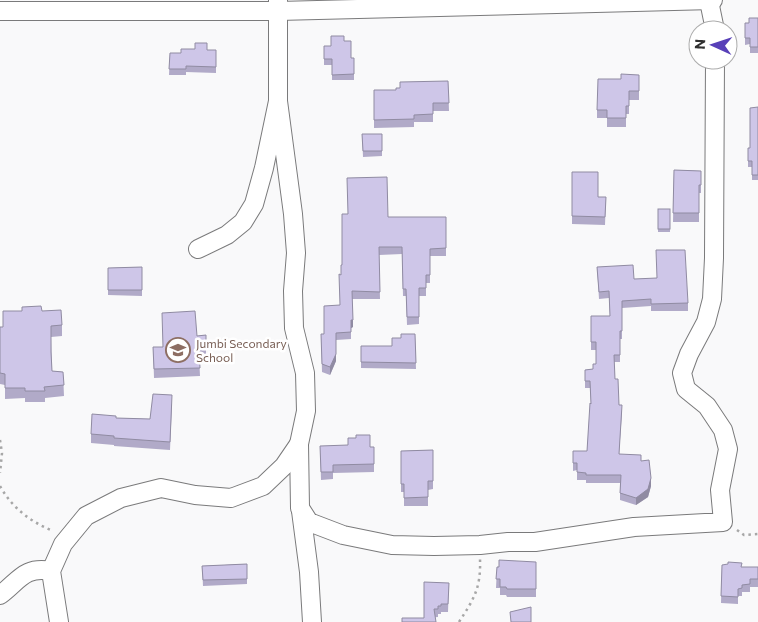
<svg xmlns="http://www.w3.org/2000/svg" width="758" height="622" font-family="Commissioner,sans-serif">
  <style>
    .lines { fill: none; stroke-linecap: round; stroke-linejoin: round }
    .minor-casing { stroke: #7a7a7b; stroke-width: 20 }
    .path { stroke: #a7a7a7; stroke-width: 2.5; stroke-dasharray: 2.5 4; stroke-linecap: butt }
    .minor { stroke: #fff; stroke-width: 18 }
    .wall { fill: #b1aac8 }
    .shaded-wall { fill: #908ba2 }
    .building { fill: #cec6e8; stroke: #908ba2 }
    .labels { text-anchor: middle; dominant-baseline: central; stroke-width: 5; stroke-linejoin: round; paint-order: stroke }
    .education-label { font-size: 12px; fill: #785e54; stroke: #fff; text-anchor: start }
  </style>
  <rect width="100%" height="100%" fill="#f9f9fa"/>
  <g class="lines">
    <defs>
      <g id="minor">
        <polyline points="709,1 715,30"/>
        <polyline points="0,11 278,11 713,0"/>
        <polyline points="278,101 293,214 296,253 293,291 294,328 305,373 306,411 299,444 300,508 309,522 343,535 392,545 434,546 480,545 508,542 535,542 634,527 723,522 720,490 728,449 723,430 707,406 686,389 682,373 689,354 706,322 712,299 714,258 715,60"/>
        <polyline points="198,249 227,235 243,222 254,204 264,168 278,101 278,0"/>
        <polyline points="301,511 309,572 312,622"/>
        <path d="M0,595C19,581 24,566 51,571"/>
        <polyline points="59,622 51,571 63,544 86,516 121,498 161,488 195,495 231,498 263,486 284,466 299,444"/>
      </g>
    </defs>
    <use href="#minor" class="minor-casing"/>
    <g class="path">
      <polyline points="0,440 2,453 0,473"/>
      <path d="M0,486C12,508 31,522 53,531"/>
      <polyline points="737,530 744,535 758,534"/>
      <path d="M459,622C474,599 481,588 480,559"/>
    </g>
    <use href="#minor" class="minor"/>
  </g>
  <g class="wall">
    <polygon points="758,18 758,53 750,53 750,44 745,45 745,23 749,23"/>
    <polygon points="344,41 351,58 354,58 354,80 332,80 332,65 324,65 324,46 331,46"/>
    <polygon points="207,50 216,50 216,73 186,72 186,75 169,75 170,53 181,53"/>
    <polygon points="639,75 639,100 629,100 629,114 626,114 626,127 607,127 607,118 597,118 597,110 621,79"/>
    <polygon points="448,81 449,111 433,111 433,122 414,122 414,127 374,128 374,90 396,90 400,88"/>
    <polygon points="758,107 758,180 752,180 752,167 748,167 748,148 750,148"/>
    <polygon points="362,134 382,134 382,156 363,157"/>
    <polygon points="674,170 701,171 701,193 699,193 699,222 673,222"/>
    <polygon points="572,172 598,197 606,197 605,225 572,224"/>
    <rect x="658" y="209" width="12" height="23"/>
    <polygon points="388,217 446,217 446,256 430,256 430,283 426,283 426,296 419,296 419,324 407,325 406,296 403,296 402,254 379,255 380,299 352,299 353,327 351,328 351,339 336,340 336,361 330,375 322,372 321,334 324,334 340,305 341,275 342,265"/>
    <polygon points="142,267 142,296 108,295 108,268"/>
    <polygon points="597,267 634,279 688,303 688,311 651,311 651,306 622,308 622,339 620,339 620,362 614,362 615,379 619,405 622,413 619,454 641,461 651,486 648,497 636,505 620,500 620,483 586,483 586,480 577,480 577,470 573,471 573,451 587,451 591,404 590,388 585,388 585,370 593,369 593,364 596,364 596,350 591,350 591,316 610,316 609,298 599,299"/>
    <polygon points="42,311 62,325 62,336 51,337 52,371 63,372 64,396 45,398 45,402 25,402 25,398 5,399 5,385 0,384 0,327 3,327"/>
    <polygon points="415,334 416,369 361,368 361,346 392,346 401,338"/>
    <polygon points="206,335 206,355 199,355 200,376 154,378 153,347 163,347 197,336"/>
    <polygon points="172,404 170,450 114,446 114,445 91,443 91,434 116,418 150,419"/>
    <polygon points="320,446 374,447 374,472 333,473 333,479 321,480"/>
    <polygon points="433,450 433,489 428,490 428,506 404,506 404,492 401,492 401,451"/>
    <polygon points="536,562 536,597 507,597 506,595 500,595 500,588 496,588 497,567"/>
    <polygon points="247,564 247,584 203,586 202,566"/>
    <polygon points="722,565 742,567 758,567 758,587 750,587 750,592 742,592 742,596 738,596 738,604 721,603"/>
    <polygon points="449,583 448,612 441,612 441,614 438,614 438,617 424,618"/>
  </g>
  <g class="shaded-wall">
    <polygon points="351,320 353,320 353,327 351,328"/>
    <polygon points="336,354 336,361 330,375 330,367"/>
    <polygon points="651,478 651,486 648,497 636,505 636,498"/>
  </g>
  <g class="building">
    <polygon points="749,18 758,18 758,47 750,47 750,38 745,38 745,23 749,23"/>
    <polygon points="331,36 344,36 344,41 351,41 351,58 354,58 354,74 332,75 332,59 324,59 324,46 331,46"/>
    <polygon points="195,43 207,43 207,50 216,50 216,67 186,66 186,69 169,69 170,53 181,53 181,49 195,49"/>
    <polygon points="621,74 639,75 639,91 629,91 629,106 626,106 626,118 607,118 607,110 597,110 598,79 621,79"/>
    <polygon points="448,81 449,103 433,103 433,114 414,115 414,119 374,120 374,90 396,90 396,88 400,88 400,82"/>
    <polygon points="758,107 758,175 752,175 752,161 748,161 748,148 750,148 750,108"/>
    <polygon points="362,134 382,134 382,151 363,151"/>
    <polygon points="674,170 701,171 701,185 699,185 699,213 673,213"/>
    <polygon points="572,172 598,172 598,197 606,197 605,217 572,216"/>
    <polygon points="387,177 388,217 446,217 446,248 430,249 430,275 426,275 426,288 419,288 419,317 407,317 406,289 403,289 402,247 379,247 380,292 352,291 353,320 351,320 351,332 336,333 336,354 330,367 322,364 321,334 324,334 324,306 340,305 339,274 341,275 341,265 342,265 342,214 348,214 347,178"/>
    <rect x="658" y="209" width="12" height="20"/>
    <polygon points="656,250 685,250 688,303 651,304 651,299 622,301 622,331 620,331 620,355 614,355 615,379 618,379 619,405 622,405 619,454 641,455 641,461 649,460 651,478 648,489 636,498 620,493 621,475 586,475 586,473 577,472 577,463 573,463 573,451 587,451 590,403 591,404 590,381 585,381 585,370 593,369 593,364 596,364 596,342 591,342 591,316 610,316 609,291 599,292 597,267 633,265 634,279 657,278"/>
    <polygon points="142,267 142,290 108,290 108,268"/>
    <polygon points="41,306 42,311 61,310 62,325 51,326 51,352 52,371 63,372 64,385 44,387 45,391 25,391 25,388 5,388 5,374 0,373 0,327 3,327 3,311 22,311 22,307"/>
    <polygon points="195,311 197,336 206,335 206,346 199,347 200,368 154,369 153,347 163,347 162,313"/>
    <polygon points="401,334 415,334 416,363 361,362 361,346 392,346 392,338 401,338"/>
    <polygon points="153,394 172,395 170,442 114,438 114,436 91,434 92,414 116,416 116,418 150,419"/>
    <polygon points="356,435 370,435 370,447 374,447 374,464 333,465 333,472 321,472 320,446 348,445 348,438 356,438"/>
    <polygon points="433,450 433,481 428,481 428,497 404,498 404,484 401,484 401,451"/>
    <polygon points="499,560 536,562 536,589 507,589 506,587 500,587 500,579 496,579 497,567 499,567"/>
    <polygon points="728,562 742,563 741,567 758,567 758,579 750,579 750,584 742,585 742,588 738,589 738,597 721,596 722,565 728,564"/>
    <polygon points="247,564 247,579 203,580 202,566"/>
    <polygon points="424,582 449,583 448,604 441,604 441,606 438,606 438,609 434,609 436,622 402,622 402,618 424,618"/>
    <polygon points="531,607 531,622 511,622 510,612"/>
  </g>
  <defs>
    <symbol id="school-ring" viewBox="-11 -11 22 22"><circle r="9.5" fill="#fff" stroke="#8d6e63" stroke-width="1.5"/><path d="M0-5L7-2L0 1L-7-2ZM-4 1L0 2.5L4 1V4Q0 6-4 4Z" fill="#8d6e63"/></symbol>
  </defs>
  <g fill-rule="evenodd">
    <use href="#school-ring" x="164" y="336" width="28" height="28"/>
  </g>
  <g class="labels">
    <g class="education-label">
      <text x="196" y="343">Jumbi Secondary<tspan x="196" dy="14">School</tspan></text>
    </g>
  </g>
  <g transform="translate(713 45) rotate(273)"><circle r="24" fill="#ffffff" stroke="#acacac"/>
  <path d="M0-4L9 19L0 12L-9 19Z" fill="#5840b8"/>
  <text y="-8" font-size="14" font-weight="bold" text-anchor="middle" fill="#303030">N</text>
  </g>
</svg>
